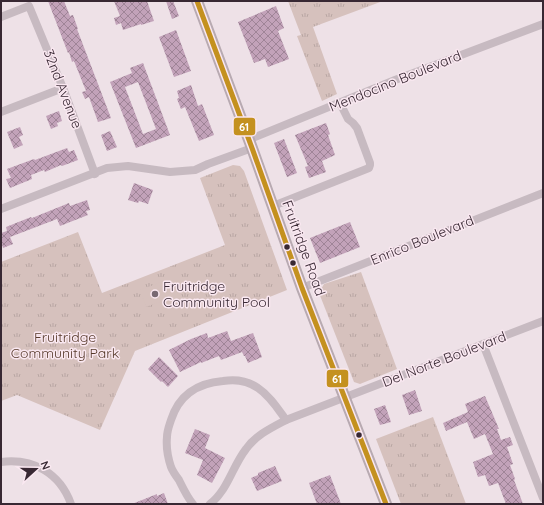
<svg xmlns="http://www.w3.org/2000/svg" width="544" height="505" font-family="Quicksand,sans-serif">
  <style>
    .grass { fill: url(#grass-tufts) }
    .pitch { fill: #d6c1bd }
    .building { fill: url(#building-cross-hatch); fill-rule: evenodd }
    .lines { fill: none; stroke-linecap: round; stroke-linejoin: round }
    .street { stroke: #c7bac1; stroke-width: 8 }
    .secondary { stroke: #b8aab1; stroke-width: 12 }
    .bus-1-casing { stroke: #fae8f1; stroke-width: 8 }
    .bus-1 { stroke: #c4911f; stroke-width: 5 }
    .bus-dot { fill: #382833; stroke: #fae8f1; stroke-width: 1.5 }
    .poi-dot { fill: #786972; stroke: #fae8f1; stroke-width: 1.5 }
    .labels { text-anchor: middle; dominant-baseline: central; stroke-width: 3; stroke-linejoin: round; paint-order: stroke }
    .street-label { font-size: 14px; fill: #382833; stroke: #fae8f1 }
    .poi-label { font-size: 14px; fill: #382833; stroke: #fae8f1; text-anchor: start }
    .park-label { font-size: 14px; fill: #573a2b; stroke: #fae8f1 }
    .line-badge { stroke: #fae8f1; stroke-width: 1.5 }
    .badge-label { font-size: 11px; text-anchor: middle; font-weight: bold; fill: #fff }
  </style>
  <defs>
    <pattern id="grass-tufts" width="24" height="20" patternUnits="userSpaceOnUse"><rect width="24" height="20" fill="#d6c1bd"/><path d="M3 7l-1-3M5 7V3M7 7l1-3M15 17l-1-3M17 17v-4M19 17l1-3" fill="none" stroke="#b8a6a3"/></pattern>
    <pattern id="building-cross-hatch" width="8" height="8" patternUnits="userSpaceOnUse"><rect width="8" height="8" fill="#c2a2b9"/><path d="M0 0l8 8M0 8l8-8" fill="none" stroke="#9f8497"/></pattern>
  </defs>
  <rect width="100%" height="100%" fill="#eee1e7"/>
  <g class="grass">
    <polygon points="288,1 383,1 313,27 337,94 322,101 297,36 301,35"/>
    <polygon points="233,165 240,166 244,171 287,290 135,351 100,430 17,395 1,401 1,262 78,232 102,293 225,245 200,178"/>
    <polygon points="361,272 397,369 360,384 354,382 319,293 324,284"/>
    <polygon points="433,417 466,504 401,504 376,439"/>
  </g>
  <polygon class="pitch" points="164,281 170,298 146,307 140,290"/>
  <g class="building">
    <polygon points="48,1 64,1 70,16 73,15 78,29 77,29 111,118 98,122 89,97 85,99 82,92 86,91 74,61 72,62 69,52 68,53"/>
    <polygon points="114,1 147,1 154,21 141,25 141,24 123,30 121,23 116,25 114,18 120,16"/>
    <polygon points="166,1 173,1 179,16 172,19"/>
    <polygon points="276,6 284,28 278,31 289,59 268,67 265,59 254,63 238,22"/>
    <polygon points="176,30 191,71 174,77 159,37"/>
    <path d="M143,63L170,135L136,148L110,82L132,73L130,68ZM138,82L156,129L143,134L125,87Z"/>
    <polygon points="191,85 198,106 202,104 214,135 199,141 185,107 181,109 177,99 179,98 177,91"/>
    <polygon points="59,111 62,121 57,123 58,126 51,129 46,116"/>
    <polygon points="326,123 330,134 328,135 335,155 322,161 326,172 309,178 305,167 308,166 295,135"/>
    <polygon points="20,127 23,135 19,137 23,145 14,149 7,132"/>
    <polygon points="110,131 117,147 107,151 101,135"/>
    <polygon points="284,139 297,173 287,177 274,143"/>
    <polygon points="67,148 69,152 74,150 78,160 62,166 61,165 45,172 44,170 31,175 32,179 10,188 6,179 11,178 7,169 34,159 35,160"/>
    <polygon points="134,183 153,190 148,204 139,201 138,203 128,200"/>
    <polygon points="87,200 90,210 86,211 88,215 60,226 57,219 10,237 13,244 3,248 1,241 1,233 7,231 6,227 31,217 32,218 69,203 70,206"/>
    <polygon points="350,222 360,247 320,263 310,238"/>
    <polygon points="227,331 231,341 253,333 262,357 248,363 245,356 244,356 242,352 221,360 219,356 201,363 201,362 180,372 169,350 191,339 207,333 208,338"/>
    <polygon points="159,357 178,376 168,387 162,381 161,382 148,369"/>
    <polygon points="415,390 422,411 409,415 402,395"/>
    <polygon points="485,396 499,429 497,429 501,440 510,437 513,445 507,447 513,464 510,465 515,479 514,480 523,504 506,504 498,483 489,486 485,475 478,477 473,462 493,454 485,434 474,439 467,422 446,431 443,423 468,412 465,404"/>
    <polygon points="385,405 391,422 380,425 374,409"/>
    <polygon points="195,429 210,435 205,448 225,458 212,483 197,475 203,460 185,453"/>
    <polygon points="275,466 282,481 257,491 251,478 258,475 258,473"/>
    <polygon points="330,475 341,504 317,504 309,483"/>
    <polygon points="164,493 168,504 132,504 157,494 157,496"/>
  </g>
  <g class="lines">
    <g class="street">
      <polyline points="1,17 29,6 63,88 95,174"/>
      <polyline points="1,112 63,88"/>
      <polyline points="248,140 395,80 543,24"/>
      <polyline points="273,206 369,168 370,165 370,163 357,128 353,123 348,119 340,103"/>
      <polyline points="1,209 107,168 128,166 170,172 195,170 208,164 252,148"/>
      <polyline points="302,288 543,193"/>
      <polyline points="483,344 543,498"/>
      <path d="M1,462C33,458 60,473 71,504"/>
      <path d="M193,504C187,497 183,488 179,480C176,476 173,472 171,467C168,458 166,447 167,437C167,431 169,426 171,420C179,395 198,383 223,381C235,379 248,381 258,388C270,396 278,409 286,420"/>
      <path d="M210,504C228,490 232,467 246,449C256,435 271,428 286,420L543,321"/>
    </g>
    <polyline class="secondary" points="197,1 252,148 302,288 386,504"/>
    <defs>
      <polyline id="bus-1" points="197,1 252,148 302,288 386,504"/>
    </defs>
    <use href="#bus-1" class="bus-1-casing"/>
    <use href="#bus-1" class="bus-1"/>
  </g>
  <g class="bus-dot">
    <circle cx="287" cy="247" r="3.5"/>
    <circle cx="293" cy="263" r="3.5"/>
    <circle cx="359" cy="435" r="3.5"/>
  </g>
  <circle class="poi-dot" cx="155" cy="294" r="4"/>
  <g class="labels">
    <g class="street-label">
      <text transform="translate(395 81) rotate(-22)">Mendocino Boulevard</text>
      <text transform="translate(63 89) rotate(69)">32nd Avenue</text>
      <text transform="translate(422 240) rotate(-22)">Enrico Boulevard</text>
      <text transform="translate(304 248) rotate(70)">Fruitridge Road</text>
      <text transform="translate(444 359) rotate(-21)">Del Norte Boulevard</text>
    </g>
    <g class="poi-label">
      <text x="163" y="286">Fruitridge<tspan x="163" dy="16">Community Pool</tspan></text>
    </g>
    <g class="park-label">
      <text x="65" y="337">Fruitridge<tspan x="65" dy="16">Community Park</tspan></text>
    </g>
  </g>
  <g class="line-badge">
    <rect x="233" y="117" width="23" height="19" rx="4" fill="#c4911f"/>
    <rect x="326" y="369" width="23" height="19" rx="4" fill="#c4911f"/>
  </g>
  <g class="badge-label">
    <text x="244" y="131">61</text>
    <text x="337" y="383">61</text>
  </g>
  <rect width="544" height="505" fill="none" stroke="#382833" stroke-width="4"/>
  <g transform="translate(36 469) rotate(69)" stroke="#fae8f1" stroke-width="3" paint-order="stroke">
  <path d="M0-3L7 15L0 10L-7 15Z" fill="#382833"/>
  <text y="-6" font-size="11" font-weight="bold" text-anchor="middle" fill="#382833">N</text>
  </g>
</svg>
